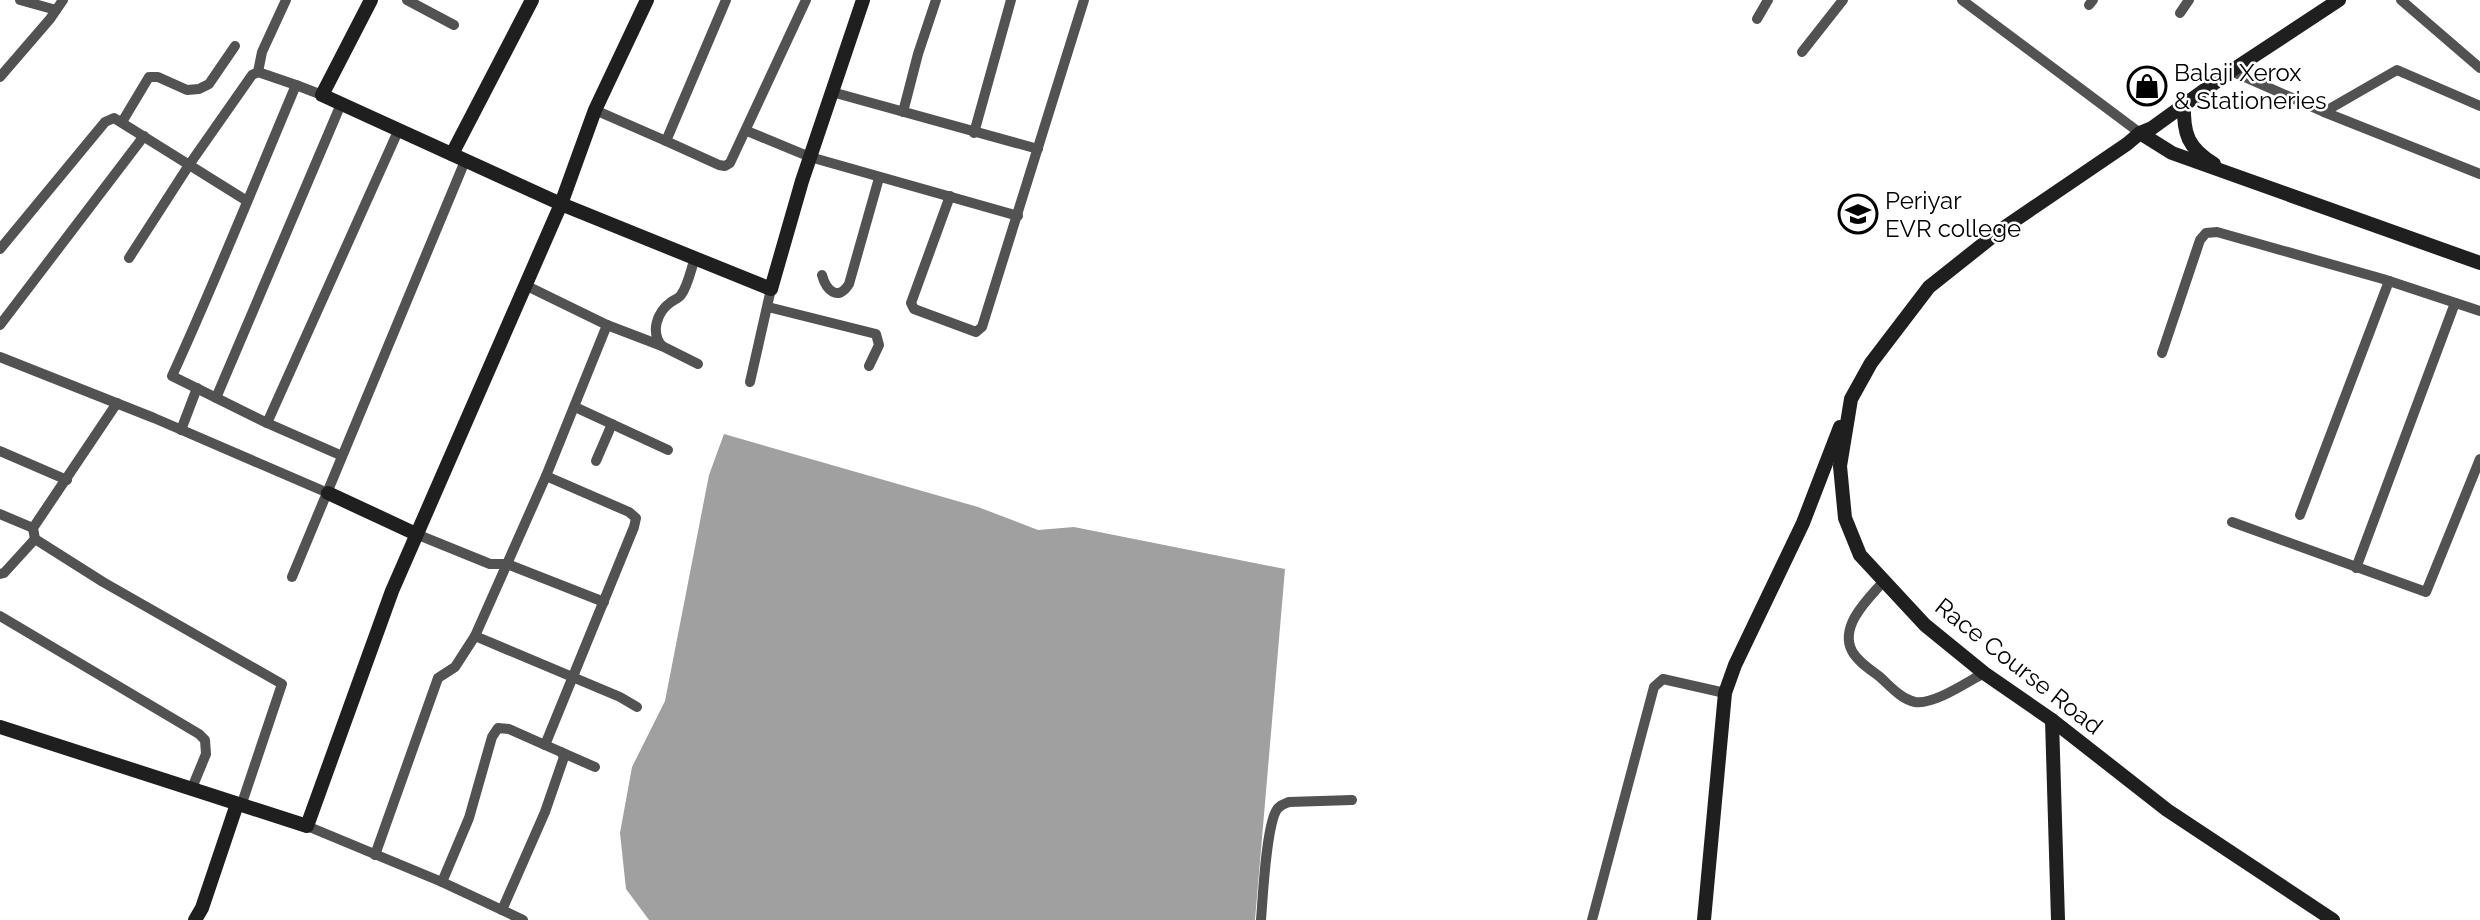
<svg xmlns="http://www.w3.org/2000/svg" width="2480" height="920" font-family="Raleway,sans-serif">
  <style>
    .water { fill: #a0a0a0 }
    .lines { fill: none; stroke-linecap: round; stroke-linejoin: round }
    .street { stroke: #525252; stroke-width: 10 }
    .secondary { stroke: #1f1f1f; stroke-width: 14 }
    .labels { text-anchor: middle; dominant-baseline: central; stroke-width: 5; stroke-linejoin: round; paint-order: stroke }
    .poi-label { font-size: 24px; fill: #000; stroke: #fff; text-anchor: start }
    .street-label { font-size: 24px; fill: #000; stroke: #fff }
  </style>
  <rect width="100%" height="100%" fill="#fff"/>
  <polygon class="water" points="724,434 978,507 1038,530 1074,527 1285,569 1255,920 649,920 626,889 620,833 632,767 665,701 709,475"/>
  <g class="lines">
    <g class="street">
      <polyline points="20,0 56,10"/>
      <polyline points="407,0 454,25"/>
      <polyline points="1962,0 2140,133"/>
      <polyline points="2401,0 2480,68"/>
      <polyline points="2089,5 2093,0"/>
      <polyline points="2180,13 2189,0"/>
      <polyline points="1757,19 1768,0"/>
      <polyline points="1802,52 1843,0"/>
      <polyline points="2231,71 2324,112 2480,174"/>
      <polyline points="258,72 296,85"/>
      <polyline points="0,77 50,19 63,0"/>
      <polyline points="832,92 1038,149"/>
      <path d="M322,95L296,85C255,182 216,280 172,376L267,423L340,455"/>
      <polyline points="595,110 666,141 726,0"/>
      <polyline points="903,112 918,54 936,0"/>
      <polyline points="2324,112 2397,70 2480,106"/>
      <polyline points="122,122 149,77 158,77 187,90 199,89 209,84 235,46"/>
      <polyline points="747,131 810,157 1018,216"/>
      <polyline points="974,133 1011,0"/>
      <polyline points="666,141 719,165 725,166 730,163 806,0"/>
      <polyline points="950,196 911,303 914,309 976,332 982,327 1084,0"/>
      <polyline points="0,249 105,122 114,118 247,201"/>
      <polyline points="129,258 189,165 252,75 258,72 262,52 286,0"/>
      <path d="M822,275C826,290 838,302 849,284L879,178"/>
      <polyline points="525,285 607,325 662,346 698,364"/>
      <polyline points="768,307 876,334 879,345 869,366"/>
      <polyline points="0,325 144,136"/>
      <polyline points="607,325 546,476 475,636 620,697 637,707"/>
      <path d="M662,346C650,332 657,312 671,302C674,300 679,298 681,295C688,286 691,269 695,258"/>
      <polyline points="2162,353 2200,240 2206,233 2217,232 2383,279 2480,311"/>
      <polyline points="0,357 154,418 328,493"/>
      <polyline points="750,382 771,289"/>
      <polyline points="216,398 341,104"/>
      <polyline points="117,403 33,528 35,539 103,582 282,684 241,806"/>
      <polyline points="575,407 668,450"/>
      <polyline points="267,423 399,129"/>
      <polyline points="181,430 197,388"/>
      <polyline points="0,451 67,480"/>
      <polyline points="596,461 612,424"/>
      <polyline points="0,514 33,528"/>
      <polyline points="2300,515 2389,281"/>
      <polyline points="2232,522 2426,592 2480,459"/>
      <polyline points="416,534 490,564 507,564 604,602"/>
      <polyline points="2356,568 2455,303"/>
      <polyline points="0,574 4,573 35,539"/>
      <polyline points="292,577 465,161"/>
      <path d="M1883,582C1868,599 1839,626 1852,651C1858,662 1871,670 1880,677C1890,686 1901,699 1915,702C1934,705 1967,682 1984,673"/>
      <polyline points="0,616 199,734 205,740 206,754 192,788"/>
      <polyline points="561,752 595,767"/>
      <polyline points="307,826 442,882 502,910 545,812 564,757 561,752 545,745"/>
      <polyline points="375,855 438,678 455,667 475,636"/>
      <polyline points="442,882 469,818 492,737 498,728 509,729 545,745 634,527 636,518 629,512 546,476"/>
      <polyline points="502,910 523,920"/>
      <path d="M1261,920C1263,895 1266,830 1276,811C1279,805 1284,804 1289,802L1352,800"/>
      <polyline points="1592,920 1654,687 1663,679 1725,693"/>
    </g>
    <g class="secondary">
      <polyline points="371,0 322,95 561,204 595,110 647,0"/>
      <path d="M2184,104C2183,134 2188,148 2214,164"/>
      <polyline points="2140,133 2172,153 2480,263"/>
      <polyline points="452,154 532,0"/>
      <polyline points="328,493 416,534"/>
      <polyline points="2052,720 2058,920"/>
      <polyline points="0,727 307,826 392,591 561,204 771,289 802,181 863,0"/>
      <polyline points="195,920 202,908 237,804"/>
      <polyline points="1704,920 1725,693 1735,665 1803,523 1840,427"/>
      <polyline points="2333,920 2167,810 2052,720 1984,673 1925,625 1860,555 1845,518 1840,466 1851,399 1871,363 1929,287 2002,229 2127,144 2140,133 2152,128 2231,71 2339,0"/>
    </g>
  </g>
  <defs>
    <symbol id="shop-ring" viewBox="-11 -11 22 22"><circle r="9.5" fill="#fff" stroke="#000" stroke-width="1.5"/><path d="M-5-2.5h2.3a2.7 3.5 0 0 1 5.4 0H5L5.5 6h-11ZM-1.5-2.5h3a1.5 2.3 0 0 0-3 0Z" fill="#000"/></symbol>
    <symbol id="university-ring" viewBox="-11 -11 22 22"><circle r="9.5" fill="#fff" stroke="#000" stroke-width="1.5"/><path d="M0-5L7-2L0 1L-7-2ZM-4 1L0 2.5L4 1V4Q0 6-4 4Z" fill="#000"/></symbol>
  </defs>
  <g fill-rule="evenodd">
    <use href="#shop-ring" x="2125" y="64" width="44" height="44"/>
    <use href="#university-ring" x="1836" y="192" width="44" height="44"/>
  </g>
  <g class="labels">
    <g class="poi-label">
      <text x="2174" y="72">Balaji Xerox<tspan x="2174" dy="28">&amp; Stationeries</tspan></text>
      <text x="1885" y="200">Periyar<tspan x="1885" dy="28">EVR college</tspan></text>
    </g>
    <g class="street-label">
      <text transform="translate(2019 666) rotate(38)">Race Course Road</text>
    </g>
  </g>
</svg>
